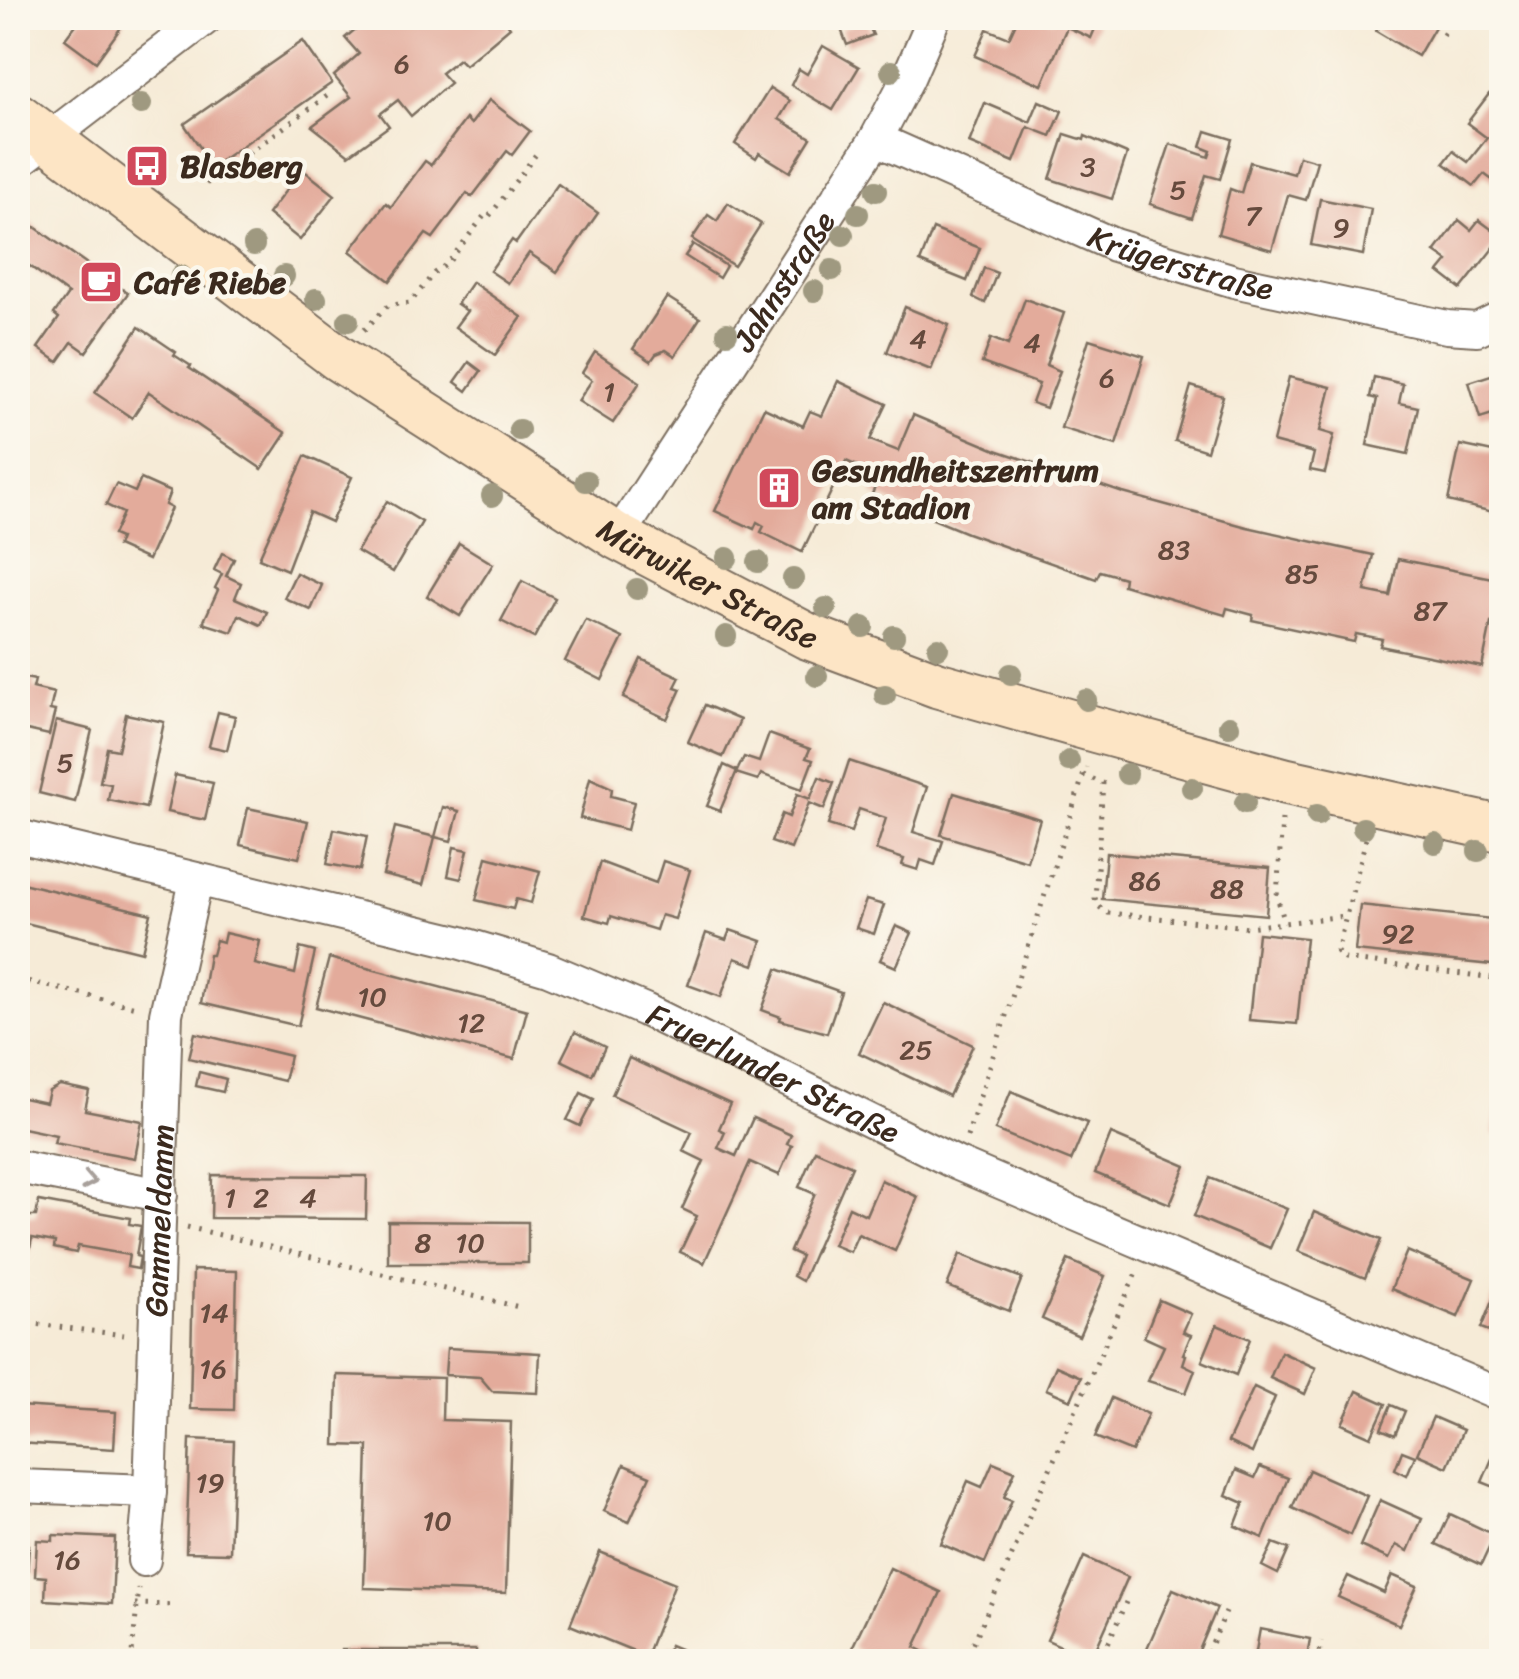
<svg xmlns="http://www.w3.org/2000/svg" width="1519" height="1679" font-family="Sriracha,sans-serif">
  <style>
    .building { fill: #e3ab9b }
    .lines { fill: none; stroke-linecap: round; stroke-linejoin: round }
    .minor-casing { stroke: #7c6e5f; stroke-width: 36 }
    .secondary-casing { stroke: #7c6e5f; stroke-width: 49 }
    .path { stroke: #7c6e5f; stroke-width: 5; stroke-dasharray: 2.5 8; stroke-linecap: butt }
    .minor { stroke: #fff; stroke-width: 32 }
    .secondary { stroke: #fde5c5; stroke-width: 45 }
    .tree { fill: #9f9980 }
    .oneway { stroke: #a79f9a }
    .labels { text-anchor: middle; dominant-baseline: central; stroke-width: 9; stroke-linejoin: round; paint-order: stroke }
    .number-label { font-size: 28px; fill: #654a3d }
    .poi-label { font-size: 32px; font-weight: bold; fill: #3b2a1e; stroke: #fbf7ec; text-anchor: start }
    .street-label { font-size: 32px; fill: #3b2a1e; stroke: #fbf7ec }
  </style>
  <rect width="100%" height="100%" fill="#fbf7ec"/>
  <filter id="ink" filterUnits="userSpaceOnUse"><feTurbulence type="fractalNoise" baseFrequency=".01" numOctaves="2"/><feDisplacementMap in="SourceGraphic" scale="20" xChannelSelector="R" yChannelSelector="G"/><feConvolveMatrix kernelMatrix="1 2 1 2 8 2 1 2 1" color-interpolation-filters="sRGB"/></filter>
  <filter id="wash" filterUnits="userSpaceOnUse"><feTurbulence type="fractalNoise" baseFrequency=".0048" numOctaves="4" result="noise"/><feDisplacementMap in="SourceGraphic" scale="40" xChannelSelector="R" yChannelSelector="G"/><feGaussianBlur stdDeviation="2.25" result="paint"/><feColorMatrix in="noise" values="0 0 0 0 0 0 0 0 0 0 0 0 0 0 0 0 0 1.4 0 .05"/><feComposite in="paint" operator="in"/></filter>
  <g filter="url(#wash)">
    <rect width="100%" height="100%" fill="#f6ebd7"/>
    <g id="blocks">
      <g class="building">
        <polygon points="81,18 125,18 122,26 96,62 65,39"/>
        <polygon points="369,18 503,18 510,27 465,65 459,59 441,73 450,83 411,116 398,100 380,114 389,126 349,155 312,126 351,97 334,76 359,54 345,38"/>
        <polygon points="777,18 812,18 782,30"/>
        <polygon points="1018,18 1045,18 1053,21 1055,18 1082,18 1097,24 1091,38 1067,27 1042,85 975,56 987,29 1009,38"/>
        <polygon points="1384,18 1440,18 1418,56 1376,31"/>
        <polygon points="866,19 873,35 847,45 841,29"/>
        <polygon points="303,41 332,83 213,166 184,124"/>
        <polygon points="823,46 859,67 833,110 791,85 799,69 807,74"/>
        <polygon points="770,88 790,101 779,119 811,138 790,172 759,153 756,158 735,144"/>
        <polygon points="1489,94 1502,104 1502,187 1484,174 1474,186 1444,163 1453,151 1468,162 1487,138 1467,123"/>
        <polygon points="489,100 530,131 512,155 507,151 472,197 467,193 433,238 426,234 390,281 350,251 386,203 391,207 425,161 431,165 466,119 471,124"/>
        <polygon points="1039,101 1062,111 1051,136 1028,127 1014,162 969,143 985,103 1030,122"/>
        <polygon points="1206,131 1232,139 1220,179 1206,175 1192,218 1150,204 1170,144 1209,157 1211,151 1201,147"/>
        <polygon points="1065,134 1084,140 1085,136 1127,154 1112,199 1050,179"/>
        <polygon points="1299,156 1317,161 1306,200 1288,195 1272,250 1218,234 1230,189 1241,193 1250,162 1294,174"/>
        <polygon points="302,169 335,195 300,240 268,214"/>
        <polygon points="558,184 598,213 557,272 529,253 508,283 490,271 512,240 516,243"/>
        <polygon points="1320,199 1371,209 1363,255 1311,245"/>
        <polygon points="728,203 761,224 734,266 692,239 708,215 717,221"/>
        <polygon points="18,215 128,293 86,352 72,342 58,362 38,348 59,318 54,314 68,294 24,262 18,268"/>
        <polygon points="1459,220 1471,230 1479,220 1502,237 1461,289 1439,272 1448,261 1435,252"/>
        <polygon points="933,229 980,248 967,281 920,262"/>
        <polygon points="693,244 726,266 719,278 685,256"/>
        <polygon points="984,268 997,273 985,303 973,297"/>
        <polygon points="472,282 522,317 495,355 455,327 467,311 457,304"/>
        <polygon points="667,297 700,318 675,356 666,350 656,354 651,361 633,349"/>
        <polygon points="1025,299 1064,313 1046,365 1060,371 1046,408 1032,403 1039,384 982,363 991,338 1008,345"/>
        <polygon points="905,307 949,325 931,370 887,352"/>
        <polygon points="139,327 176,352 174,355 191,366 189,368 286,433 262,469 149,392 132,418 95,393"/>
        <polygon points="1089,339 1144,356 1116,445 1061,428"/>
        <polygon points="595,352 640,382 613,423 578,401 592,380 582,373"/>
        <polygon points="469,362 481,371 467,391 455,382"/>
        <polygon points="1494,374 1502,396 1502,411 1480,418 1469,382"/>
        <polygon points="1289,377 1331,387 1320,431 1334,435 1325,473 1310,470 1314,453 1273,442"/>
        <polygon points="1374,377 1403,384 1399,403 1418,407 1408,454 1367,445 1377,399 1370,397"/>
        <polygon points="838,381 887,404 870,440 898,451 913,415 996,450 1123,493 1247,527 1373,555 1365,591 1390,596 1398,559 1502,580 1496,624 1491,623 1482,667 1380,646 1382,639 1356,634 1354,642 1252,620 1253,615 1227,608 1225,615 1123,585 1124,578 1100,571 1096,579 967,533 872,494 880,476 846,461 802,552 761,532 764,526 757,522 754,529 715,511 764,408 803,426 810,411 822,416"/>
        <polygon points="1191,386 1223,396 1207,451 1175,441"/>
        <polygon points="1460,445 1502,454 1502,473 1493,512 1448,501"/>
        <polygon points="305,456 352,477 331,522 309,512 287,570 259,558"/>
        <polygon points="141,479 170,492 165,505 171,508 148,560 117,546 120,538 113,535 123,513 106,505 116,484 135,492"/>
        <polygon points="387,501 422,522 393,572 357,551"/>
        <polygon points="459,543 493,564 460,616 427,596"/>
        <polygon points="222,553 234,559 226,576 241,583 235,598 267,612 261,625 239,615 232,632 203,623 218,590 215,588 222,574 214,570"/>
        <polygon points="296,573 322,585 311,610 284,598"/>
        <polygon points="522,581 555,598 534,638 501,621"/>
        <polygon points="586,620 623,638 602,680 565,661"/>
        <polygon points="641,659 680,677 675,687 681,689 667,719 623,698"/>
        <polygon points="20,677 35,680 33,688 54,693 50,710 55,711 49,735 18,728"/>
        <polygon points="705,705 740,720 723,757 688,742"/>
        <polygon points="218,712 235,716 227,750 209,746"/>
        <polygon points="126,714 164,722 146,808 108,800 111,784 100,782 107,748 118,750"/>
        <polygon points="56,721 92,730 75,802 39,793"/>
        <polygon points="769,734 810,749 806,758 813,760 802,789 761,774 758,780 736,773 720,811 707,806 724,765 737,771 744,757 759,762"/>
        <polygon points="849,761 927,787 913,832 943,841 935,865 921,860 918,870 902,865 904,859 876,850 886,818 859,809 851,832 828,825"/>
        <polygon points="175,775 213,783 205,820 167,812"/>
        <polygon points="819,777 834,783 824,809 809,803 791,849 771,842 782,814 789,817 797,794 810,799"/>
        <polygon points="590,778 612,788 611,796 634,802 627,830 580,818"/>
        <polygon points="954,793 1040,819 1027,861 941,835"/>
        <polygon points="443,807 459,811 451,841 435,837"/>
        <polygon points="248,808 308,821 299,858 240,845"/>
        <polygon points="395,827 435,837 423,885 383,875"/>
        <polygon points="334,829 367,836 360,870 327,864"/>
        <polygon points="454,847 468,850 461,879 448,876"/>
        <polygon points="1106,853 1270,868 1266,915 1102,899"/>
        <polygon points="487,857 540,871 531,903 516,899 513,909 476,900"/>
        <polygon points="663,861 690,870 675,919 661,915 656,930 611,916 609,923 584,916 600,862 656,883"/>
        <polygon points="18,882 151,914 142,952 18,921"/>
        <polygon points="866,900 884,905 874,934 856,928"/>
        <polygon points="1360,905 1502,920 1502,966 1355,951"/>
        <polygon points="896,926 912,933 896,967 880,960"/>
        <polygon points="730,930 762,941 754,965 735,958 721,997 688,985 706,933 726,940"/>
        <polygon points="225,933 260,941 255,964 295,974 300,948 315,952 298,1026 201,1003 209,955 212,955 216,940 223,942"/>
        <polygon points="1258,933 1306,938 1297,1024 1249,1020"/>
        <polygon points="329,958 527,1010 514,1059 316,1007"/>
        <polygon points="777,969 841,992 827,1033 780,1020 781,1017 762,1010"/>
        <polygon points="883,1002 973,1045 949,1096 859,1053"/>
        <polygon points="575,1032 605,1047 592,1075 561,1060"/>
        <polygon points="195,1033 290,1056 284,1081 189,1058"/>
        <polygon points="629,1058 730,1104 719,1129 725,1132 718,1148 736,1156 753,1118 791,1135 787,1144 792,1146 779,1175 750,1162 704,1263 680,1252 697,1216 682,1209 704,1161 683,1151 692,1132 612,1095"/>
        <polygon points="199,1072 226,1079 223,1092 196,1086"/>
        <polygon points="1499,1083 1502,1083 1502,1135 1493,1134"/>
        <polygon points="60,1085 89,1091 85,1110 142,1121 135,1158 54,1143 56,1135 18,1127 18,1097 46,1103 49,1091"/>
        <polygon points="1011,1091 1087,1123 1071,1161 995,1130"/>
        <polygon points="581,1093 594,1099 580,1126 567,1120"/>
        <polygon points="1111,1134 1186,1166 1170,1204 1095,1173"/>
        <polygon points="815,1150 852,1166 802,1281 793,1276 801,1256 790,1251 815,1194 799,1187"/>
        <polygon points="212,1175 367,1176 366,1219 211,1218"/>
        <polygon points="1210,1178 1287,1209 1270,1248 1194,1216"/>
        <polygon points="881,1180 918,1197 895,1251 858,1234 850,1252 833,1245 849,1207 866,1215"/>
        <polygon points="39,1201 130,1218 129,1224 141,1226 136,1256 140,1257 138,1269 127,1267 129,1255 78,1246 76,1253 54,1248 55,1242 32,1238 29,1254 18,1252 18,1216 36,1216"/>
        <polygon points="1314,1212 1381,1240 1365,1278 1298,1251"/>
        <polygon points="388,1221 528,1222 528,1263 388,1263"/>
        <polygon points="1407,1251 1474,1279 1458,1317 1391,1289"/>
        <polygon points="960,1254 1022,1278 1009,1311 947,1286"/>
        <polygon points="1068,1260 1105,1276 1079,1336 1042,1319"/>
        <polygon points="193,1270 237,1271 234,1410 190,1409"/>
        <polygon points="1497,1289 1502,1291 1502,1336 1481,1328"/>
        <polygon points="1159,1300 1191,1314 1183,1332 1191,1335 1183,1354 1186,1355 1183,1364 1195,1370 1186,1393 1148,1381 1164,1346 1144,1337"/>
        <polygon points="1217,1325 1250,1339 1236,1375 1202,1361"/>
        <polygon points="447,1348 540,1353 538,1393 492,1391 480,1377 445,1375"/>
        <polygon points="1281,1352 1316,1368 1305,1394 1270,1378"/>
        <polygon points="1056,1366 1081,1377 1071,1400 1046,1389"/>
        <polygon points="337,1375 443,1378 442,1420 511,1422 506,1593 364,1588 368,1446 335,1445"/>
        <polygon points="1254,1387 1275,1397 1252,1453 1228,1442"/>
        <polygon points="1357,1391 1386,1404 1371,1437 1342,1424"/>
        <polygon points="1111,1398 1148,1414 1132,1452 1095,1437"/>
        <polygon points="1391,1405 1405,1411 1395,1435 1381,1429"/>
        <polygon points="18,1406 116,1412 114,1449 18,1443"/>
        <polygon points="1433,1417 1463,1430 1447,1467 1417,1454"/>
        <polygon points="190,1439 234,1441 230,1553 186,1552"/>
        <polygon points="1497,1447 1502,1449 1502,1490 1482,1482"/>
        <polygon points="1402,1451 1415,1456 1407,1475 1395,1469"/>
        <polygon points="993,1462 1015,1471 1004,1497 1012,1500 985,1563 941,1544 968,1481 982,1487"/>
        <polygon points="624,1465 650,1476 629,1522 604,1511"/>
        <polygon points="1260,1467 1288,1478 1263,1538 1235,1526 1244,1503 1226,1495 1236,1470 1255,1478"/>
        <polygon points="1309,1470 1367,1496 1350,1535 1292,1508"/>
        <polygon points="1380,1500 1422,1519 1408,1551 1396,1545 1389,1559 1360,1546"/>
        <polygon points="1450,1514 1495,1535 1481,1565 1436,1544"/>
        <polygon points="53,1535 115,1538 112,1604 45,1600 46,1577 35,1576 37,1540 53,1541"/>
        <polygon points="1273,1543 1289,1549 1278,1574 1262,1566"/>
        <polygon points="18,1545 29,1545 27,1577 18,1577"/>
        <polygon points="600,1552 675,1583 646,1656 570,1625"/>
        <polygon points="1084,1557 1128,1577 1091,1660 1047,1640"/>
        <polygon points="890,1568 941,1592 915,1647 923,1651 918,1662 880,1662 852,1648"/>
        <polygon points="1392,1575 1417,1586 1399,1625 1338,1597 1348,1576 1384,1593"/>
        <polygon points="1173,1589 1217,1608 1200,1648 1193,1662 1141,1662"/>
        <polygon points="1260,1629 1310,1639 1306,1662 1254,1662"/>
        <polygon points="670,1645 709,1661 709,1662 663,1662"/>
        <rect x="342" y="1650" width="134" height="12"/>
      </g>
    </g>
  </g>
  <g filter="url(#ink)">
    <use href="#blocks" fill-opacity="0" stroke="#7c6e5f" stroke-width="2.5"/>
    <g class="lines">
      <defs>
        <g id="minor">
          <path id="s1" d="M876,139L1114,245L1234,281L1447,327L1477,329L1502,317"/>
          <polyline points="18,162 206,18"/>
          <path id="s2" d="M618,537L876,139L908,78L934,18"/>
          <path id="s3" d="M18,836L458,942L548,969L645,1010L958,1164L1502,1396"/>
          <polyline points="18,1167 161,1195"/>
          <polyline points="18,1486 150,1491"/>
          <path id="s4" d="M144,1560L150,1491L166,1014L196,881"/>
        </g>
        <g id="secondary">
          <path id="s5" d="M18,116L338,358L618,537L807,636L938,685L1097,730L1285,781L1502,829"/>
        </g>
      </defs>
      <use href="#minor" class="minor-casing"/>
      <use href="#secondary" class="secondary-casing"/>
      <g class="path">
        <polyline points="1443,35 1453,18"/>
        <polyline points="206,184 331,93"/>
        <polyline points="364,330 389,305 410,303 434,273 447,264 484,216 488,218 537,153"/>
        <polyline points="1083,775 1103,783 1095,898 1098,906 1108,913 1248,927 1345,916"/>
        <polyline points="1282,819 1277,897 1285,923"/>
        <polyline points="1366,839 1337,951 1344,959 1502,979"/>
        <polyline points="18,979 136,1007"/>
        <polyline points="967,1137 1086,767"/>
        <polyline points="187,1227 519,1307"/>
        <polyline points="18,1322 124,1335"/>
        <polyline points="135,1604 174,1605"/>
        <polyline points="131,1662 139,1588"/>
        <polyline points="965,1662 1137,1271"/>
        <polyline points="1100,1662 1126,1602"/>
        <polyline points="1204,1662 1226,1612"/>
        <polyline points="1318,1662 1321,1641"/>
      </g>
      <use href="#minor" class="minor"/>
      <use href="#secondary" class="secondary"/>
    </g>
    <g class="tree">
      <circle cx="891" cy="71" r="11"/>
      <circle cx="141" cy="104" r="11"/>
      <circle cx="876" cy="191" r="11"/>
      <circle cx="858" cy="214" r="11"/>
      <circle cx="843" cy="235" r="11"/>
      <circle cx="254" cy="245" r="11"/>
      <circle cx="832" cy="270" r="11"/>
      <circle cx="181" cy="276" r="11"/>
      <circle cx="284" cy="276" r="11"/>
      <circle cx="814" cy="291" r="11"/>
      <circle cx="316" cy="299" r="11"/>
      <circle cx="348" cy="321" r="11"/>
      <circle cx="727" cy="333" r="11"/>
      <circle cx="519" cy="430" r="11"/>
      <circle cx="586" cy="481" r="11"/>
      <circle cx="492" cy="496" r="11"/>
      <circle cx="727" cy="558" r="11"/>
      <circle cx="758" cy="562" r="11"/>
      <circle cx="793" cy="579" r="11"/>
      <circle cx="637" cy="589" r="11"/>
      <circle cx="826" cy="608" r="11"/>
      <circle cx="863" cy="627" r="11"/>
      <circle cx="726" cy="636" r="11"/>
      <circle cx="894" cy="636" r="11"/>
      <circle cx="938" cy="648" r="11"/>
      <circle cx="1011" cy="674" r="11"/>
      <circle cx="817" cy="676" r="11"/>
      <circle cx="885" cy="695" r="11"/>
      <circle cx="1086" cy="700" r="11"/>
      <circle cx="1229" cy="726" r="11"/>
      <circle cx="1069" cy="761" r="11"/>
      <circle cx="1127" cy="774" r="11"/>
      <circle cx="1192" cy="788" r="11"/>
      <circle cx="1245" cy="803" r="11"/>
      <circle cx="1317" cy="815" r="11"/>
      <circle cx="1363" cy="828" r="11"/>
      <circle cx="1435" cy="843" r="11"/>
      <circle cx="1478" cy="851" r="11"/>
    </g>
    <defs><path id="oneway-chevron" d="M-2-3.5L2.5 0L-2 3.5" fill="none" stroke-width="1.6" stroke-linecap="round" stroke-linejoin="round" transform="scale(2.5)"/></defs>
    <use class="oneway" href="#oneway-chevron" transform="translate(89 1181) rotate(11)"/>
  </g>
  <defs>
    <symbol id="bus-square" viewBox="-11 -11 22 22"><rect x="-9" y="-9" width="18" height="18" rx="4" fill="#d1495b" stroke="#fbf7ec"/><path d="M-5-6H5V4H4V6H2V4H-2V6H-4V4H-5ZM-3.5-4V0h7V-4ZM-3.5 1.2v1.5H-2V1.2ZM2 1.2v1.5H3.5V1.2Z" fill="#fff"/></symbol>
    <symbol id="cafe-square" viewBox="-11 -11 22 22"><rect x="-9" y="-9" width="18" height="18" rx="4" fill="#d1495b" stroke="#fbf7ec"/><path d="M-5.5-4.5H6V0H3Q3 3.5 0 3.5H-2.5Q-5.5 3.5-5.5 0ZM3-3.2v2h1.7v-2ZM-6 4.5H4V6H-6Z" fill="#fff"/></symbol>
    <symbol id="building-square" viewBox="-11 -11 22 22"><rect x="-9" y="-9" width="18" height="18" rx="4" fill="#d1495b" stroke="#fbf7ec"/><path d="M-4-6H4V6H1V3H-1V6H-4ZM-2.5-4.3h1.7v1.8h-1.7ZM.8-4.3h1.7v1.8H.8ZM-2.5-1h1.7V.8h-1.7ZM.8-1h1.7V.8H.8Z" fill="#fff"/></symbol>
  </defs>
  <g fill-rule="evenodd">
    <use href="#bus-square" x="122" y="141" width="50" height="50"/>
    <use href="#cafe-square" x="76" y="257" width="50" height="50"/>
    <use href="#building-square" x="754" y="463" width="50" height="50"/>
  </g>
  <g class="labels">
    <g class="number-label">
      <text x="402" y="63">6</text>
      <text x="1088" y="166">3</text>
      <text x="1178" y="189">5</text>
      <text x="1253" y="215">7</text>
      <text x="1341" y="227">9</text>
      <text x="918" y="338">4</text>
      <text x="1032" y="342">4</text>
      <text x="1107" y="377">6</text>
      <text x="609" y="391">1</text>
      <text x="1174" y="549">83</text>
      <text x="1302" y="573">85</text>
      <text x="1430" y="610">87</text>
      <text x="65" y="762">5</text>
      <text x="1145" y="880">86</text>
      <text x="1227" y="888">88</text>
      <text x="1398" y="933">92</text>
      <text x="372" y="996">10</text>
      <text x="471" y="1022">12</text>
      <text x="916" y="1049">25</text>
      <text x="230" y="1197">1</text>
      <text x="261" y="1197">2</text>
      <text x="308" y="1197">4</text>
      <text x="423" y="1242">8</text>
      <text x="470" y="1242">10</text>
      <text x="214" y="1312">14</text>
      <text x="213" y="1368">16</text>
      <text x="210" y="1482">19</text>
      <text x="437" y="1520">10</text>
      <text x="67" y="1559">16</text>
    </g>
    <g class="poi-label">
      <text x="180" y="166">Blasberg</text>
      <text x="134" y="282">Café Riebe</text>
      <text x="812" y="470">Gesundheitszentrum<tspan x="812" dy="37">am Stadion</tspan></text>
    </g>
    <g class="street-label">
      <text stroke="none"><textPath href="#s1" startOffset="330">Krügerstraße</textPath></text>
      <text stroke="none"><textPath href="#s2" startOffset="305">Jahnstraße</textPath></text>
      <text stroke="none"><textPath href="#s5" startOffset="835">Mürwiker Straße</textPath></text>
      <text stroke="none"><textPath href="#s3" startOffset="795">Fruerlunder Straße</textPath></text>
      <text stroke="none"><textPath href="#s4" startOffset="340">Gammeldamm</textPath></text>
    </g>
  </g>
  <rect width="1519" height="1679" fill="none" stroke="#fbf7ec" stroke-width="60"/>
</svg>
